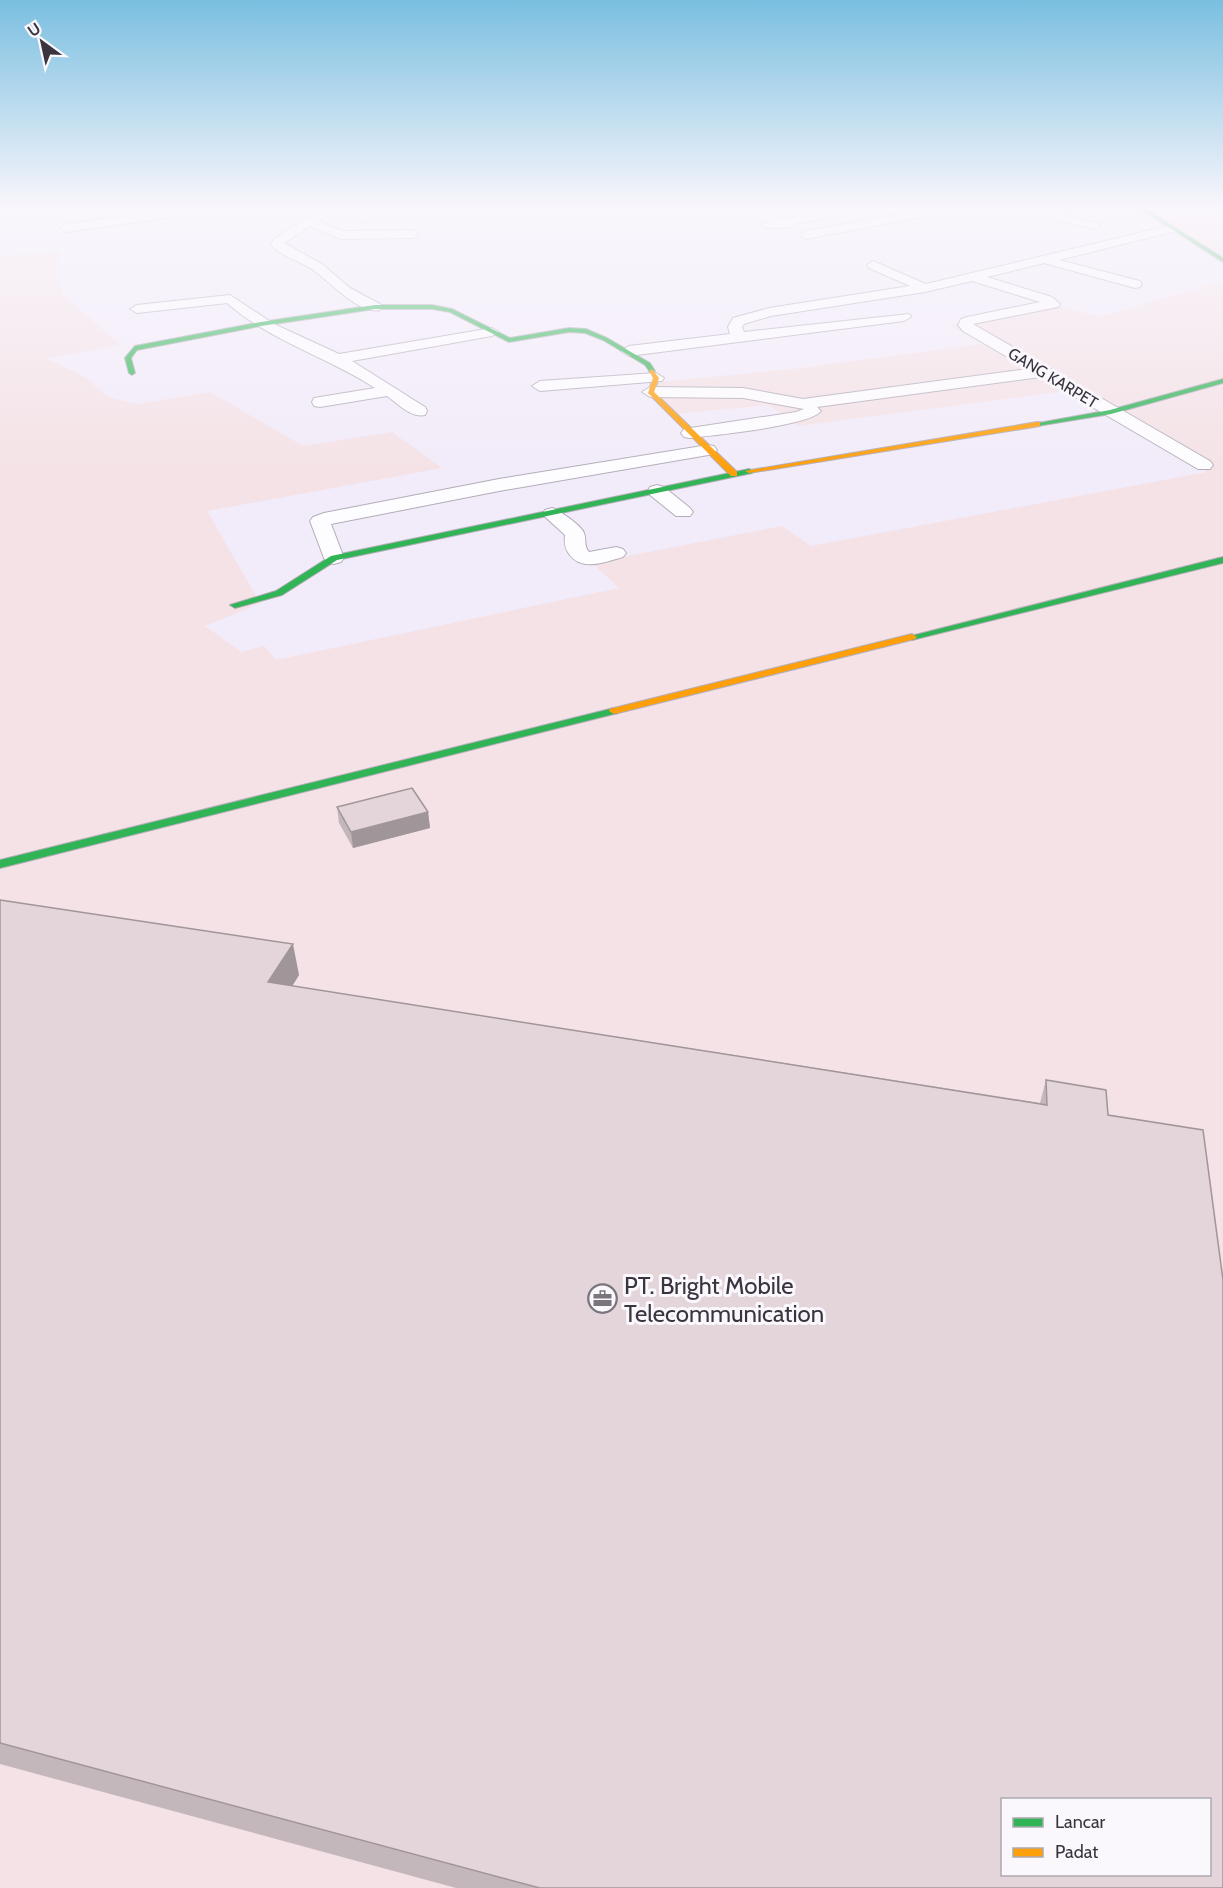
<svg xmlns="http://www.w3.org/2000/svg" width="1223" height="1888" font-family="Cabin,sans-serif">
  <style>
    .industrial { fill: #f4e2e6; fill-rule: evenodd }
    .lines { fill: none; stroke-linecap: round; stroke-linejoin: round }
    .street-casing { stroke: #b3adb9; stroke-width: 2 }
    .fast-casing { stroke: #b3adb9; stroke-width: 2 }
    .slow-casing { stroke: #b3adb9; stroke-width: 2 }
    .street { fill: #fdfcfe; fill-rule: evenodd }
    .fast { fill: #30b455; fill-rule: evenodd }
    .slow { fill: #ff9f0a; fill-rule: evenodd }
    .wall { fill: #c4b7bb }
    .shaded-wall { fill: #a09599 }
    .building { fill: #e4d5da; stroke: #a09599; stroke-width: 1.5; fill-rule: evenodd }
    .labels { text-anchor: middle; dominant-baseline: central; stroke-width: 6; stroke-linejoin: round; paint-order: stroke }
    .far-street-label { font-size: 16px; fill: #39343e; stroke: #faf7fd }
    .near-poi-label { font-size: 24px; fill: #39343e; stroke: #faf7fd; text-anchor: start }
  </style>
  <rect width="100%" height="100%" fill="#f2ebf9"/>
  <g class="industrial">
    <polygon points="998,206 1221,206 1223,265 1175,235 1134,206 1057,220"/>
    <path d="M60,252L54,271L64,296L120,345L46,358L87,378L107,397L138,404L210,392L303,446L392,432L442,468L207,511L260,603L205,626L241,652L264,646L276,660L619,588L592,563L782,526L811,546L1207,472L1198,463L1073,390L799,426L768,405L675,414L649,383L801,368L983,344L950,325L1053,304L1099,317L1212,284H1223V1888H0V256ZM1002,1800H1210V1874H1002Z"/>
  </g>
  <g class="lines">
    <defs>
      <g id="street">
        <polygon points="159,206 169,206 174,215 172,217 66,232 60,228 66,224 161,212"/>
        <path d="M327,206H344L371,218L365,221L335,210L318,221L342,231L413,230L419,234L413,238L340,239L310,226L284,243L322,264L350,288L380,304L382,307L380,310C359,315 328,280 312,269C299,261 281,256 271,245L275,238Z"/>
        <path d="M724,206H741L782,219L831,211L837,214L831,217L794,224L793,227C785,229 776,227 767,228L761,225L767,222Z"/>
        <polygon points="936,206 944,206 948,210 942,213 806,239 800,235 806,231 934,208"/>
        <polygon points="1009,206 1028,206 1099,224 1101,226 1095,229 1011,208"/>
        <path d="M1172,225L1178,229L1176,231L1059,260L1140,281L1142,284L1140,287L1135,288L1044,263L987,277L1052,297L1060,304L1058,307L973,324L1210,461L1213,465L1210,469H1198L1041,377L817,407L821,411C810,426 714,435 690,438L684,437L681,433L684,429L796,412L804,409L743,398L650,397L642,392L650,387L743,388L803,399L1028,369L963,331L958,325L961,319L967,317L1040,302L972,281L925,292L771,316L744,324L742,327L744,332L909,314L911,317L904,321L629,356L621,351L629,346L730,334L728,327L733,318L769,308L910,286L869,268L867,265L873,261L926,284Z"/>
        <path d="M230,295L274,324L339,354L492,328L499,332L492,336L352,361L425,407L427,411L425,415C411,418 398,404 387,396L320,407L314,406L312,402L314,398L375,388C327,357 270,341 227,303L137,313L130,309L137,305Z"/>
        <polygon points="656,373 664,378 662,381 540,391 532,386 540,381"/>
        <polygon points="708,445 714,446 717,450 714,454 499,491 331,524 344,558 341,562 334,564 327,562 324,558 310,521 313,517 324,513 499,479"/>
        <polygon points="657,485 664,487 690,508 693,512 690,516 676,516 650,495 648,491 650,487"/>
        <path d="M552,508C559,510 582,526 584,533C587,540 583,545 589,552L616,547L623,549L626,553L623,557C605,562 582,572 569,554C565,548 564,543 565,535L542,514L545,510Z"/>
      </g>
      <g id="fast">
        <polygon points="1136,206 1141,206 1223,258 1223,262"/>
        <polygon points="375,305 432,305 452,309 510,338 569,328 586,329 607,338 650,363 655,371 650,372 645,365 603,340 585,333 569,332 509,342 450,312 432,309 375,309 261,326 137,350 131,358 135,373 132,375 129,373 125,358 135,346 261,322"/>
        <polygon points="1223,379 1223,383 1111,414 1037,426 1033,424 1110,410"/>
        <polygon points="749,469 753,471 752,473 337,560 282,595 235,608 230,605 276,591 331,556"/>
        <polygon points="1223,557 1223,563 912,640 907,637"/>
        <polygon points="614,708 619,711 618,713 0,868 0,860"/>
      </g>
      <g id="slow">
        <polygon points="652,369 659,378 654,392 737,472 737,476 731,476 648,393 653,378 649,371"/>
        <polygon points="1037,422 1040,422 1040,426 749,473 745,471"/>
        <polygon points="912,634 917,637 915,639 614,714 609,711 610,709"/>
      </g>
    </defs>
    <use href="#street" class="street-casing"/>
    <use href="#fast" class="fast-casing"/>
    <use href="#slow" class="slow-casing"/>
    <use href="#street" class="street"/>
    <use href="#fast" class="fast"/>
    <use href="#slow" class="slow"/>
  </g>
  <g class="wall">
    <polygon points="337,807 428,812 430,828 353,848 339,823"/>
    <polygon points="0,900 299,975 292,986 1040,1103 1046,1080 1108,1115 1223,1888 456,1888 0,1764"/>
  </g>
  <g class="shaded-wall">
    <polygon points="428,812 430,828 353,848 351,832"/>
    <polygon points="293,944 299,975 275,1014 268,982"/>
  </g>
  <g class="building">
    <polygon points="412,788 428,812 351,832 337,807"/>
    <path d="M0,900L293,944L268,982L1047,1105L1046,1080L1106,1090L1108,1115L1203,1130L1223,1280V1888H540L0,1743ZM1002,1800H1209V1875H1002Z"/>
  </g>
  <linearGradient id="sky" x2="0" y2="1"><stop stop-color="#7abfe0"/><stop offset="0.44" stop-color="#f9f6fc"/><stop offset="1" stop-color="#f9f6fc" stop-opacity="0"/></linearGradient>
  <rect width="1223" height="470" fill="url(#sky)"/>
  <defs>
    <symbol id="office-ring" viewBox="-11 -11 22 22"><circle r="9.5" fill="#faf7fd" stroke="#7a747f" stroke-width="1.5"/><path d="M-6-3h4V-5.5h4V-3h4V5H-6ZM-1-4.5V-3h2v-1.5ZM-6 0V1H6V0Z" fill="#7a747f"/></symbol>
  </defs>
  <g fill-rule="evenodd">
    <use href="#office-ring" x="586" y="1282" width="33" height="33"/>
  </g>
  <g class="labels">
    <g class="far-street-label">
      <text transform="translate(1053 378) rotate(31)">GANG KARPET</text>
    </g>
    <g class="near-poi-label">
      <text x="624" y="1285">PT. Bright Mobile<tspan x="624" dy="28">Telecommunication</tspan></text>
    </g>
  </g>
  <rect x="1001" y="1798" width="210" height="78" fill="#faf7fd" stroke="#ada9b1" stroke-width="1.5"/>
  <rect x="1013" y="1818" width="30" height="9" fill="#30b455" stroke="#ada9b1" stroke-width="1.5"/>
  <text x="1055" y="1828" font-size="18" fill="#39343e">Lancar</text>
  <rect x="1013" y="1848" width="30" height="9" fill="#ff9f0a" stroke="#ada9b1" stroke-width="1.5"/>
  <text x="1055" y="1858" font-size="18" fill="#39343e">Padat</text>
  <g transform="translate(42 42) rotate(327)" stroke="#faf7fd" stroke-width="4.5" paint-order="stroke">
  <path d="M0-4.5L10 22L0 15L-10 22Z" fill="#39343e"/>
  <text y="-9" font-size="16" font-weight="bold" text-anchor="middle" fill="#39343e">U</text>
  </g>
</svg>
